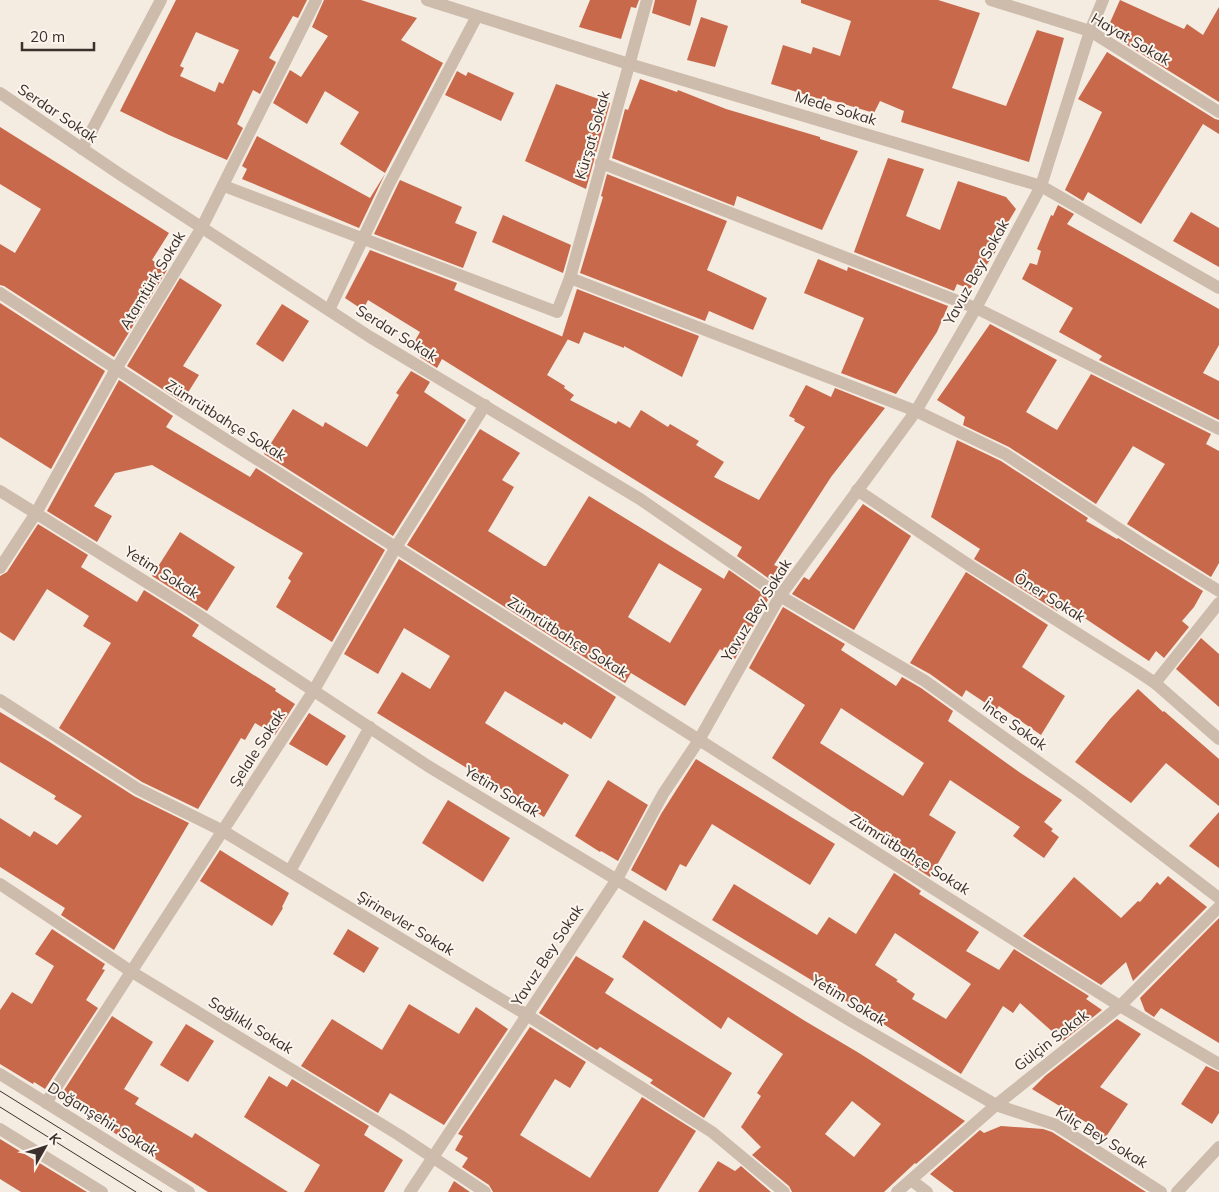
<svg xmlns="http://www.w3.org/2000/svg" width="1219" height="1192" font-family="Mulish,sans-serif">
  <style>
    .building { fill: #c8694b; fill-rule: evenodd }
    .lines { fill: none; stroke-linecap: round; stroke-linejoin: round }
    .minor { stroke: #cdbbac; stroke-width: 12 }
    .tram { stroke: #3b302b; stroke-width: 1 }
    .labels { text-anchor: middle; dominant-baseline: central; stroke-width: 4; stroke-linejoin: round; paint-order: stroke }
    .street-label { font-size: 15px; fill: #3b302b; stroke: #fbf5ee }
  </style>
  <rect width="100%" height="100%" fill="#f4ebe1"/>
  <g class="building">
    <path d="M176,0H307L298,18L293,16L269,58L276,62L260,94L253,90L237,124L243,128L227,160L169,135L120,111ZM196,32L239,50L223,84L219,82L215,92L180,76L184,68L180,66Z"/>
    <polygon points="324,0 361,0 417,18 401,40 443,63 385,173 340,144 359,112 325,91 307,124 273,103 290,70 301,77 328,36 312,27"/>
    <polygon points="590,0 639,0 636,8 631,7 621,39 579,27"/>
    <polygon points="655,0 697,0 690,26 652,13"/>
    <polygon points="801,0 938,0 980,13 952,88 1006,106 1037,30 1064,38 1029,162 901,122 904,111 880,101 874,113 827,99 826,101 771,84 783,45 811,54 813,47 840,56 851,21 801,3"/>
    <polygon points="1120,0 1184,29 1187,24 1203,35 1219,7 1219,102 1116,38 1118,34 1108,27"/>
    <polygon points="701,17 728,26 715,67 687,60"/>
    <polygon points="1107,52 1215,119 1219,120 1219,134 1203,124 1141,224 1088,192 1083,201 1065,190 1102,112 1078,99"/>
    <polygon points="457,71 466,76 468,72 514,93 501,121 445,95"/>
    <polygon points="640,79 677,92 678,90 726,109 820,137 820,139 858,151 822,230 737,196 734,206 612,158 625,109 628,110"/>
    <polygon points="556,84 610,103 586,189 525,161"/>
    <polygon points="0,127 169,233 152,260 167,270 114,357 4,286 0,285 0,244 15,253 41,209 0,184"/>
    <polygon points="257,136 370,198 385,174 359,228 242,179 247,169 242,166"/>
    <polygon points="888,158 924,169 906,216 940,230 958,181 1006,197 1016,209 992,249 996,251 970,289 957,284 954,291 854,252"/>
    <polygon points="607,174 727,221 707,270 767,298 753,330 709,311 705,321 580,273 603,197 601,196"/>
    <polygon points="400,180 462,207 455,223 477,232 463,268 374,234"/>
    <polygon points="1058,205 1074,214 1067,224 1219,309 1219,345 1203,373 1219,381 1219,420 1099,360 1102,356 1059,332 1073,308 1022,279 1030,263 1037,265 1041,251 1037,249 1051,215 1053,216"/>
    <polygon points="1191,212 1219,228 1219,267 1173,241"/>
    <polygon points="503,215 571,245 563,273 492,242"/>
    <polygon points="370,250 457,283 454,290 568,339 547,375 565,386 564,388 574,395 570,400 616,424 618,421 630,428 641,410 668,427 670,424 699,441 696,445 724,462 714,477 759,500 805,427 794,421 795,419 789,416 806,385 831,397 835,388 885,408 831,477 774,565 788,571 778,585 737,556 742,547 442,359 437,368 420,357 423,352 412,346 420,332 368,300 363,310 345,298"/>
    <polygon points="818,259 847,271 848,267 948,306 937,332 896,394 841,373 864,318 804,293"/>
    <polygon points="180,278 222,305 183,366 199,375 182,402 127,366"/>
    <polygon points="577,289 699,336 682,377 624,346 624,348 584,332 579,344 562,337"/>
    <polygon points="0,303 105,371 51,469 0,437"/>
    <polygon points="282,304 309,321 283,362 256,344"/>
    <polygon points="990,324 1057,360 1026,412 1057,430 1091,374 1211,434 1206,444 1219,451 1219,563 1211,577 1127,524 1165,464 1133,446 1096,504 1009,447 963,425 965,417 937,400"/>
    <polygon points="411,371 430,382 424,392 466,420 393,536 264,454 293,409 323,427 325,422 367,447 399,395 396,393"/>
    <polygon points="119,380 173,416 166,427 250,477 256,468 385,550 332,642 276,607 291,581 288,578 303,553 152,465 115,473 94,506 112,516 97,542 47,511"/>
    <path d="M480,429L520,453L502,480L514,487L488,531L544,566H546L589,496L724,579L729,570L769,598L735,659L720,649L685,706L631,673L625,683L407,545ZM659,563L702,589L670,643L628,617Z"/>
    <polygon points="957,440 1001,461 1088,518 1086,521 1117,539 1118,538 1203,591 1194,607 1182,621 1189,627 1164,658 1156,651 1149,661 1062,603 1057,611 974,559 980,549 931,517"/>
    <polygon points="863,504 911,536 854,630 792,594 804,577 809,580"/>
    <polygon points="38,524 88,555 81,567 137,602 144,590 187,617 199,625 192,636 276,689 275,691 295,704 275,735 255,723 245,740 241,738 198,809 142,782 59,728 111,643 83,626 89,616 47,589 14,641 0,632 0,576 7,572"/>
    <polygon points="180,532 235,567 207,611 152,576"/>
    <polygon points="399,559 616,697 591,739 564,722 562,725 505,691 485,723 569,775 544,817 506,793 506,792 377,713 402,672 430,689 450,656 404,628 378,674 344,654"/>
    <polygon points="966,572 1048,625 1022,667 1065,696 1041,735 999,706 996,710 966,690 962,697 930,674 910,663"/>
    <path d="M783,607L845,644L841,650L896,686L902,677L921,688L953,711L948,721L1019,772L1062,800L1044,822L1053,829L1051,831L1059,837L1044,858L1013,836L1020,827L950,780L929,815L956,832L930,877L902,859L908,849L772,758L805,705L749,668ZM841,708L924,763L903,796L820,743Z"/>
    <polygon points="1201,638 1219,654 1219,707 1176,669"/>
    <polygon points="1138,689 1163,712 1164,711 1219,759 1219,806 1166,763 1131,803 1075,762 1110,719"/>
    <polygon points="0,712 48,741 134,796 189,823 114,950 61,915 65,908 0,867 0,818 30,837 34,831 57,845 82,816 54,799 56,796 0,762"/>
    <polygon points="309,713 346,736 327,766 289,744"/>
    <polygon points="696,759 835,844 810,885 712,824 686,867 680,864 666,891 631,870 661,814"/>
    <polygon points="608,780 648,805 618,861 601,851 600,852 575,836"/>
    <polygon points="448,800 510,838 483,882 422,843"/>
    <polygon points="1219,812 1219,868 1189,846"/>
    <polygon points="220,850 289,893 282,907 283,908 272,926 200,881"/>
    <path d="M894,873L921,891L919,894L979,932L966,951L999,970L1014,949L1089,996L1086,999L1102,1010L1063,1041L1020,1003L1013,1013L1003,1006L961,1074L871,1016L712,920L734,884L817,935L829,917L856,934ZM895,933L971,984L946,1019L912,999L915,994L896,981L898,980L875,965Z"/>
    <polygon points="1168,876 1207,907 1133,981 1126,962 1101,985 1023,936 1074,877 1121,918 1138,901 1140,902 1157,882 1160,885"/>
    <polygon points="1219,918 1219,1043 1161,1008 1154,1017 1145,1011 1140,998"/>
    <path d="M644,920L805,1021L859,1053L965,1121L916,1164L915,1163L884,1192H792L789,1186L752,1155L761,1147L741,1127L761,1096L757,1093L783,1054L728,1017L721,1029L622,957ZM852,1101L881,1124L854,1157L825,1134Z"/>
    <polygon points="52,929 105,964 102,969 105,970 86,1000 98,1008 45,1089 34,1082 33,1084 0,1064 0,1010 12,992 32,1004 54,966 35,954"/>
    <polygon points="348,929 379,948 364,973 333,954"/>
    <polygon points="576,956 614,979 605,993 732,1073 704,1118 650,1083 653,1080 600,1047 597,1050 539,1013"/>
    <polygon points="409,1004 459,1034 476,1007 508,1029 444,1125 390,1093 378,1113 301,1066 332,1019 382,1050"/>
    <polygon points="112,1016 153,1042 124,1089 139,1098 135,1104 192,1138 195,1133 288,1192 208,1192 59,1098"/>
    <polygon points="1117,1019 1141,1034 1100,1087 1128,1104 1101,1144 1082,1132 1105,1134 1032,1089 1045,1076"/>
    <polygon points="186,1024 214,1041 188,1082 160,1065"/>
    <polygon points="530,1027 586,1062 570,1088 555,1079 520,1135 590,1178 642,1097 696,1131 658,1192 493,1192 489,1185 462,1167 468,1158 455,1150 463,1136 458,1134"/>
    <polygon points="1206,1066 1219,1072 1219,1113 1212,1124 1181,1104"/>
    <polygon points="269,1076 287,1087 292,1079 369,1126 364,1135 403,1160 384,1192 304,1192 320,1165 244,1117"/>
    <polygon points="1001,1126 1043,1129 1052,1132 1146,1192 954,1192 930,1174 980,1130 984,1133"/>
    <polygon points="0,1139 87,1192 21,1192 0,1179"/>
    <polygon points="718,1161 735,1171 741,1166 771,1192 698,1192"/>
    <polygon points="454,1181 470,1192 448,1192"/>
  </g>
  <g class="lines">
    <g class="minor">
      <polyline points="427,0 629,64 1041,186 1219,288"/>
      <polyline points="991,0 1090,31 1219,112"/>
      <polyline points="0,93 121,175 370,337 640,499 780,596 925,681 1083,794 1219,898"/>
      <polyline points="82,149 161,0"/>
      <polyline points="601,163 976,308 1219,429"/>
      <polyline points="224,186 557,312 570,278 647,0"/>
      <polyline points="570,278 916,411 1005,454 1142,544 1219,591"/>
      <polyline points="0,293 178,409 1030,950 1120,1006 1219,1064"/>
      <polyline points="329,310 388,186 477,16"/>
      <polyline points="857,490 972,567 1134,669 1155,683 1219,739"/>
      <polyline points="0,491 191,610 428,766 851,1021 996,1105 1056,1125 1161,1192"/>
      <polyline points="0,568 36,513 116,369 202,227 316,0"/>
      <polyline points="1155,683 1219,603"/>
      <polyline points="0,700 138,789 223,831 527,1015 712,1132 784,1192"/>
      <polyline points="290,871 370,727"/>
      <polyline points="0,884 132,972 399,1135 485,1192"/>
      <polyline points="0,1074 189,1192"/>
      <polyline points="46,1103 314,690 396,547 485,405"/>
      <polyline points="0,1129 102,1192"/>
      <polyline points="911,1180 927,1192"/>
      <polyline points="410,1192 617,879 663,794 699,740 780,596 916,411 976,308 1041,186 1090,31 1103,0"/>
      <polyline points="897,1192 996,1105 1120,1006 1219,907"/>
      <polyline points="1177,1192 1219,1147"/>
    </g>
    <g class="tram">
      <polyline points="0,1091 162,1192"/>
      <polyline points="0,1107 136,1192"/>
    </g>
  </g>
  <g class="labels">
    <g class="street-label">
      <text transform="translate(1131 39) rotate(30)">Hayat Sokak</text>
      <text transform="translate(836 108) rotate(17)">Mede Sokak</text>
      <text transform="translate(58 113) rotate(34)">Serdar Sokak</text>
      <text transform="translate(592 135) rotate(-74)">Kürşat Sokak</text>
      <text transform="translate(976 272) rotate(-61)">Yavuz Bey Sokak</text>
      <text transform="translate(152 280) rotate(-59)">Atamtürk Sokak</text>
      <text transform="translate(397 333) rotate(32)">Serdar Sokak</text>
      <text transform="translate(226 420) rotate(32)">Zümrütbahçe Sokak</text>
      <text transform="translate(162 572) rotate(32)">Yetim Sokak</text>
      <text transform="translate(1050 597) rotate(32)">Öner Sokak</text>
      <text transform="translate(756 610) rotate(-58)">Yavuz Bey Sokak</text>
      <text transform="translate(568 637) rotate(32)">Zümrütbahçe Sokak</text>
      <text transform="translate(1015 725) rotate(35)">İnce Sokak</text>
      <text transform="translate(257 748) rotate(-57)">Şelale Sokak</text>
      <text transform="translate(502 791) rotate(31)">Yetim Sokak</text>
      <text transform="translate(910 854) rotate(32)">Zümrütbahçe Sokak</text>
      <text transform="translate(406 923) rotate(31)">Şirinevler Sokak</text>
      <text transform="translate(547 955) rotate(-57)">Yavuz Bey Sokak</text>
      <text transform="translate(849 1000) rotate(31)">Yetim Sokak</text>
      <text transform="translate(251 1025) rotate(31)">Sağlıklı Sokak</text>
      <text transform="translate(1051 1040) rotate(-38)">Gülçin Sokak</text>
      <text transform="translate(103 1119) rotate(32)">Doğanşehir Sokak</text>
      <text transform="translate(1102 1137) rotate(31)">Kılıç Bey Sokak</text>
    </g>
  </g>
  <g transform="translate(45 1147) rotate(51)" stroke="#fbf5ee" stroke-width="4" paint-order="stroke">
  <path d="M0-4L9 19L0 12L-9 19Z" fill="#3b302b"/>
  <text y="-8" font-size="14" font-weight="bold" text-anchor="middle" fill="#3b302b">K</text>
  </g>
  <path d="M22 42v8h72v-8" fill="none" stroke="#3b302b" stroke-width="2.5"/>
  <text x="30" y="42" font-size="15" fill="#3b302b" stroke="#fbf5ee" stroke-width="4" paint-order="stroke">20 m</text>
</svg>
